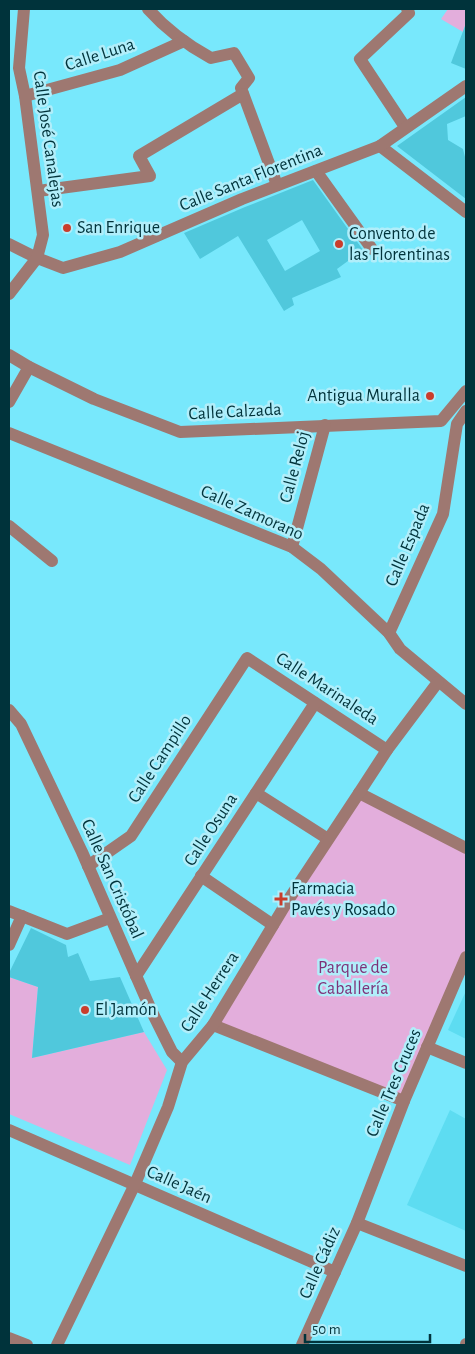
<svg xmlns="http://www.w3.org/2000/svg" width="475" height="1354" font-family="'Alegreya Sans',sans-serif">
  <style>
    .built { fill: #5ddcf1 }
    .green { fill: #e3aedc }
    .building { fill: #50c8dc; fill-rule: evenodd }
    .lines { fill: none; stroke-linecap: round; stroke-linejoin: round }
    .minor { stroke: #9e7871; stroke-width: 12 }
    .poi-dot { fill: #ca3d2b; stroke: #b1eefa; stroke-width: 2 }
    .labels { text-anchor: middle; dominant-baseline: central; stroke-width: 5; stroke-linejoin: round; paint-order: stroke }
    .street-label { font-size: 18px; fill: #00333b; stroke: #b1eefa }
    .poi-label { font-size: 18px; fill: #00333b; stroke: #b1eefa; text-anchor: start }
    .park-label { font-size: 18px; fill: #7e3178; stroke: #b1eefa }
  </style>
  <rect width="100%" height="100%" fill="#78e8fc"/>
  <g class="built">
    <polygon points="466,991 466,1039 448,1030"/>
    <polygon points="450,1110 466,1119 466,1231 407,1205"/>
  </g>
  <g class="green">
    <polygon points="448,9 466,9 466,23 463,32 441,19"/>
    <polygon points="359,793 466,846 466,957 404,1101 213,1025"/>
    <polygon points="9,977 38,987 32,1058 144,1032 167,1070 130,1165 9,1114"/>
  </g>
  <g class="building">
    <polygon points="465,26 466,27 466,69 451,63"/>
    <polygon points="466,97 466,116 447,124 448,140 463,149 466,161 466,199 397,146"/>
    <path d="M313,180L363,250L337,269L341,277L292,298L294,305L284,311L238,236L200,259L184,233L245,207ZM302,220L320,251L285,271L267,240Z"/>
    <polygon points="31,928 66,945 68,957 78,953 90,981 120,977 144,1032 32,1058 38,987 9,977 9,973"/>
  </g>
  <g class="lines">
    <g class="minor">
      <path d="M148,9C166,29 187,45 211,58L234,53L249,78L241,88L277,185"/>
      <polyline points="25,96 120,70 184,41"/>
      <polyline points="405,127 360,59 409,13 407,9"/>
      <polyline points="380,146 466,212"/>
      <polyline points="316,171 372,249"/>
      <polyline points="38,191 150,176 139,156 243,94"/>
      <polyline points="9,244 37,258 63,268 120,252 242,199 380,146 466,86"/>
      <polyline points="9,294 37,258 43,235 25,96 19,68 24,9"/>
      <polyline points="9,355 29,367 94,399 180,432 441,421 466,391"/>
      <polyline points="9,402 29,367"/>
      <polyline points="9,433 292,547 321,569 389,633 400,649 466,704"/>
      <polyline points="9,526 52,561"/>
      <polyline points="292,547 325,425"/>
      <polyline points="389,633 443,514 457,424 466,411"/>
      <polyline points="9,710 21,724 82,852 151,1010 172,1052 182,1062"/>
      <polyline points="256,793 328,839"/>
      <polyline points="359,793 466,848"/>
      <polyline points="88,866 131,836 247,658 387,750"/>
      <polyline points="201,876 273,925"/>
      <polyline points="9,911 67,934 110,918"/>
      <polyline points="9,945 22,916"/>
      <polyline points="136,976 315,703"/>
      <polyline points="213,1025 404,1101"/>
      <polyline points="427,1047 466,1063"/>
      <polyline points="9,1130 335,1272"/>
      <polyline points="357,1223 466,1266"/>
      <polyline points="9,1338 27,1345"/>
      <polyline points="57,1345 135,1184 168,1107 182,1062 213,1025 287,902 359,793 387,750 438,682"/>
      <polyline points="302,1345 357,1223 404,1101 466,957"/>
      <polyline points="466,1345 466,1344"/>
    </g>
  </g>
  <g class="poi-dot">
    <circle cx="67" cy="228" r="5"/>
    <circle cx="339" cy="244" r="5"/>
    <circle cx="430" cy="396" r="5"/>
    <path d="M278.5 891.5h5v5h5v5h-5v5h-5v-5h-5v-5h5z"/>
    <circle cx="85" cy="1010" r="5"/>
  </g>
  <g class="labels">
    <g class="street-label">
      <text transform="translate(100 55) rotate(-18)">Calle Luna</text>
      <text transform="translate(48 139) rotate(82)">Calle José Canalejas</text>
      <text transform="translate(251 178) rotate(-22)">Calle Santa Florentina</text>
      <text transform="translate(235 412) rotate(-3)">Calle Calzada</text>
      <text transform="translate(295 467) rotate(-75)">Calle Reloj</text>
      <text transform="translate(252 513) rotate(24)">Calle Zamorano</text>
      <text transform="translate(408 545) rotate(-67)">Calle Espada</text>
      <text transform="translate(327 689) rotate(33)">Calle Marinaleda</text>
      <text transform="translate(160 759) rotate(-57)">Calle Campillo</text>
      <text transform="translate(211 830) rotate(-57)">Calle Osuna</text>
      <text transform="translate(112 879) rotate(66)">Calle San Cristóbal</text>
      <text transform="translate(210 992) rotate(-57)">Calle Herrera</text>
      <text transform="translate(394 1083) rotate(-67)">Calle Tres Cruces</text>
      <text transform="translate(179 1185) rotate(24)">Calle Jaén</text>
      <text transform="translate(320 1263) rotate(-66)">Calle Cádiz</text>
    </g>
    <g class="poi-label">
      <text x="77" y="228">San Enrique</text>
      <text x="349" y="234">Convento de<tspan x="349" dy="21">las Florentinas</tspan></text>
      <text x="420" y="396" text-anchor="end">Antigua Muralla</text>
      <text x="291" y="889">Farmacia<tspan x="291" dy="21">Pavés y Rosado</tspan></text>
      <text x="95" y="1010">El Jamón</text>
    </g>
    <g class="park-label">
      <text x="353" y="968">Parque de<tspan x="353" dy="21">Caballería</tspan></text>
    </g>
  </g>
  <rect width="475" height="1354" fill="none" stroke="#00333b" stroke-width="20"/>
  <path d="M305 1334v8h125v-8" fill="none" stroke="#00333b" stroke-width="2.5"/>
  <text x="312" y="1334" font-size="15" fill="#00333b" stroke="#b1eefa" stroke-width="4" paint-order="stroke">50 m</text>
</svg>
